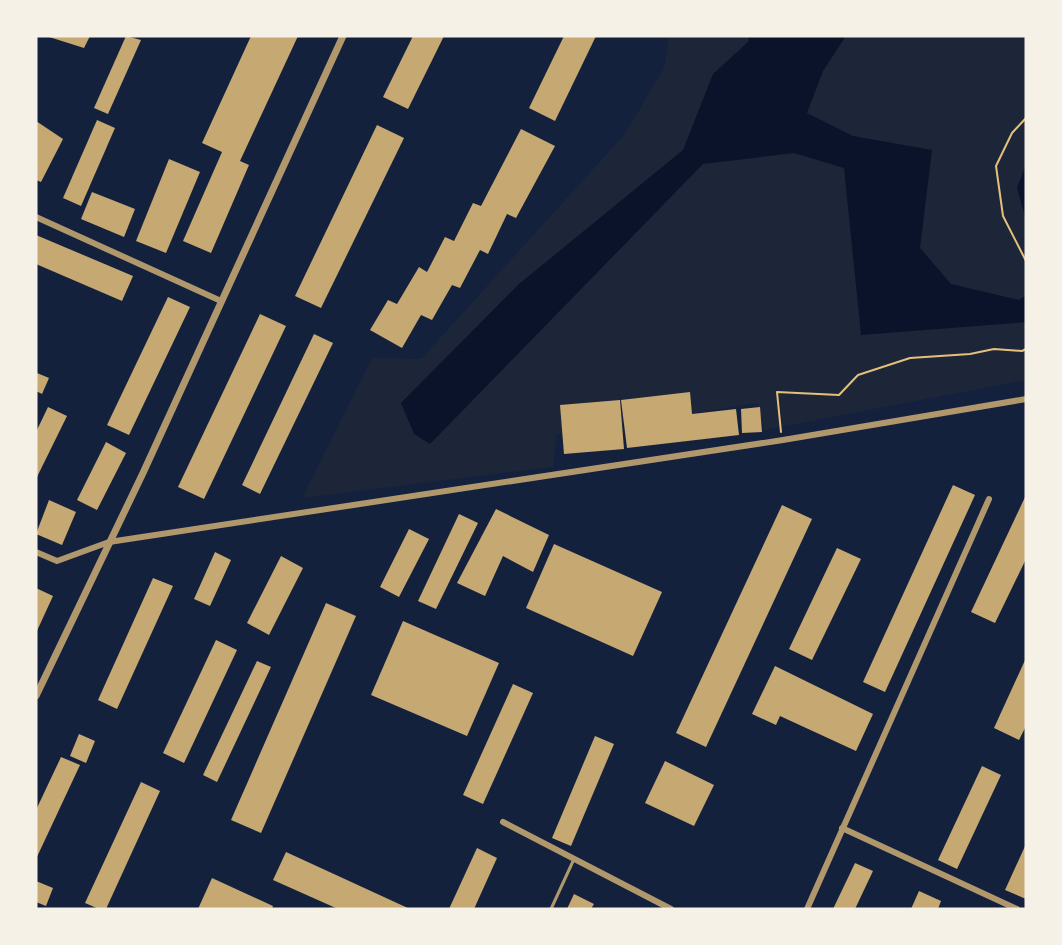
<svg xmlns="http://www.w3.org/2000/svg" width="1062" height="945" font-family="'Fira Sans Condensed',sans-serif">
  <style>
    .green { fill: #1d2539 }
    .water { fill: #0b132b }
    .building { fill: #c6a872 }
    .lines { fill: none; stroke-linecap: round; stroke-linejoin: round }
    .path { stroke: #e5c07b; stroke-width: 2 }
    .service { stroke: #b1986c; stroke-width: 3 }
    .minor { stroke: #b1986c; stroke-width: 6 }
    .tertiary { stroke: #b1986c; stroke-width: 7 }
  </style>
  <rect width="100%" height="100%" fill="#14213d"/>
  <polygon class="green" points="669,36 1026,36 1026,380 764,430 757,403 556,435 553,467 302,498 372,358 421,359 625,134 664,68"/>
  <g class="water">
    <polygon points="748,36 846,36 823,71 807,113 853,136 932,150 920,248 951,284 1019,300 1026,295 1026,322 861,335 844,168 794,153 703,164 430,444 414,434 401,403 519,284 683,150 713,74 749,41"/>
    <polygon points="1026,164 1026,220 1017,188"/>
  </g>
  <g class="building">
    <polygon points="46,36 90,36 84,48"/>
    <polygon points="126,36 141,40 108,114 94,108"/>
    <polygon points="251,36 298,36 240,161 249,165 211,253 183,241 222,152 202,143"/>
    <polygon points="413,36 444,36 408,109 383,97"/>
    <polygon points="564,36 596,36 555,121 529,108"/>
    <polygon points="97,120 115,128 81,206 63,198"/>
    <polygon points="36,121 63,139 41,182 36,180"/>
    <polygon points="377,125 404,138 321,308 295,296"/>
    <polygon points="521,129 555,146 516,218 507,214 488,254 480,250 460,288 452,285 432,320 421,315 402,348 370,330 388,300 397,304 419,267 427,272 445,237 454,241 473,203 481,206"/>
    <polygon points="169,159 200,172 166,253 136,241"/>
    <polygon points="92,192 135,209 124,237 81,219"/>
    <polygon points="36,235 133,276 122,301 36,264"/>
    <polygon points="168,297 190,307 129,435 107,425"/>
    <polygon points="260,314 286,326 204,499 178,487"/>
    <polygon points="314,334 333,343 260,494 242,485"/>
    <polygon points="37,373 49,378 42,394 36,391"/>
    <polygon points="690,392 692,414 736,409 739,435 627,448 621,400"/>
    <polygon points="620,400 624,449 564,454 560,405"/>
    <polygon points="48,407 67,416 36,479 36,432"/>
    <polygon points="760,407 762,432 742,433 741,409"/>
    <polygon points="106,442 126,453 97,510 77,500"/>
    <polygon points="953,485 975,495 885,692 863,682"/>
    <polygon points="1026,495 1026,559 995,623 971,612"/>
    <polygon points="49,500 76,512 62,545 36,534"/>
    <polygon points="782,505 812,519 706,747 676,733"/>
    <polygon points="496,509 549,535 533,572 503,556 485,596 457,583"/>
    <polygon points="459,514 478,523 436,609 418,601"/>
    <polygon points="409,529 429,539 399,597 380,587"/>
    <polygon points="554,544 662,592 633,656 526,608"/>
    <polygon points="837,548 861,559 812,660 789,649"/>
    <polygon points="215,552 231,560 210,606 194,599"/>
    <polygon points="281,556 303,568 269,635 247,623"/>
    <polygon points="153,578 173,586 117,709 98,700"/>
    <polygon points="36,588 53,596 36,633"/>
    <polygon points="326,603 356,616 261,833 231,820"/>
    <polygon points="403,621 499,663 467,736 371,695"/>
    <polygon points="216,640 237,650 184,763 163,753"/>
    <polygon points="1026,658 1026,726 1019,740 994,728"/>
    <polygon points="257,661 271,667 217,782 203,775"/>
    <polygon points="775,666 873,714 856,751 780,716 776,725 752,714"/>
    <polygon points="513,684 533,693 483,804 463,795"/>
    <polygon points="79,734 95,741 86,763 70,756"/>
    <polygon points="595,736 614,744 571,846 552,838"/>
    <polygon points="61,757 80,765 36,859 36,810"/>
    <polygon points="665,761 714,785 694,826 645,803"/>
    <polygon points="982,766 1001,775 957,869 938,860"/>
    <polygon points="141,782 160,791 106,909 99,909 85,903"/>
    <polygon points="1026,844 1026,899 1005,890"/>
    <polygon points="477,848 497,858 474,909 449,909"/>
    <polygon points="286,852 410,909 338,909 273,880"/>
    <polygon points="855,863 873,871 855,909 833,909"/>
    <polygon points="212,878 273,906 272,909 198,909"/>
    <polygon points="36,881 53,888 46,906 36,902"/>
    <polygon points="919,891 941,901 938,909 911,909"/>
    <polygon points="574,894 594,904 591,909 567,909"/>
  </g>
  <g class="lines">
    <g class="path">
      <polyline points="1026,118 1012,133 996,166 1003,216 1026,261"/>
      <polyline points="781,432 777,392 839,395 858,375 910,358 970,354 994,349 1022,351 1026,349"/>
    </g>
    <polyline class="service" points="551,909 574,859"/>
    <g class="minor">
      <polyline points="36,217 221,301"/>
      <polyline points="36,552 57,561 109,542 783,440 1026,399"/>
      <polyline points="503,822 671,909"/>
      <polyline points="842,828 1017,909"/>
      <polyline points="807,909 989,499"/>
    </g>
    <polyline class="tertiary" points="36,696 143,473 343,36"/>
  </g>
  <rect width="1062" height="945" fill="none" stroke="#f6f1e7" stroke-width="75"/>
</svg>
